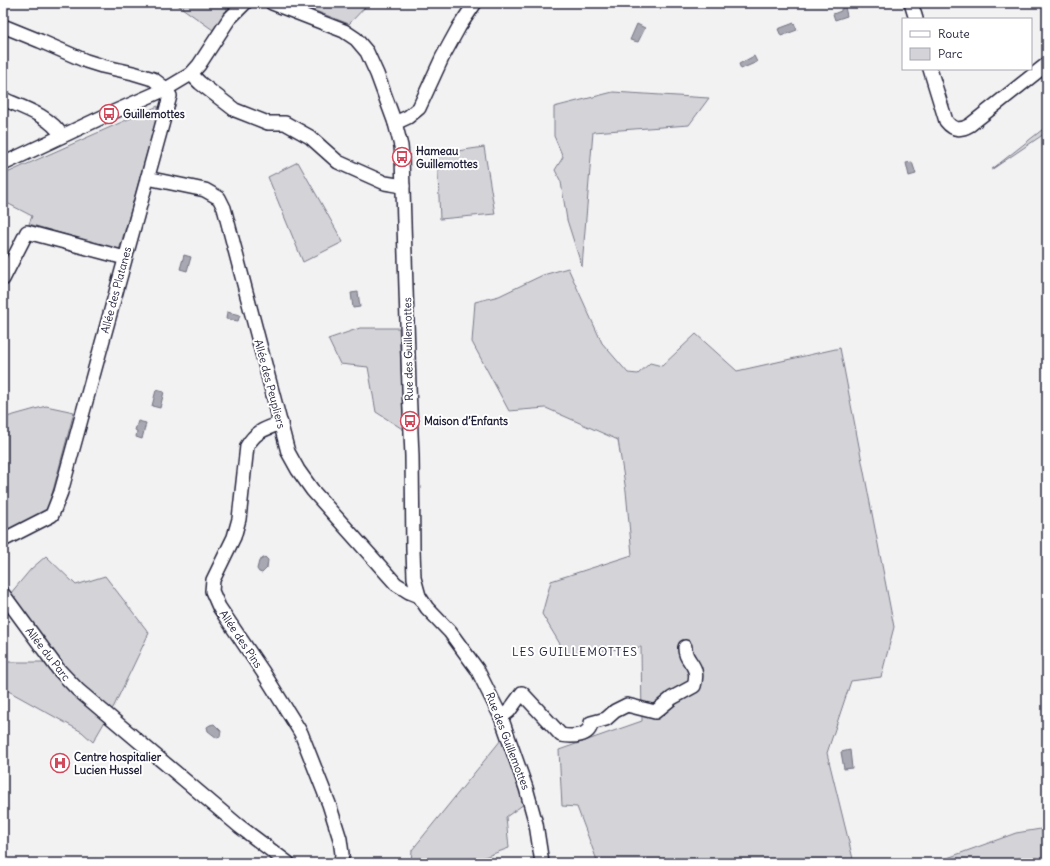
<svg xmlns="http://www.w3.org/2000/svg" width="1050" height="866" font-family="Delius,sans-serif">
  <style>
    .green { fill: #d3d3d8; stroke: #7a7a8a }
    .water { fill: #a8a8b2; stroke: #727282 }
    .lines { fill: none; stroke-linecap: round; stroke-linejoin: round }
    .street-casing { stroke: #22223b; stroke-width: 16 }
    .street { stroke: #fff; stroke-width: 13 }
    .labels { text-anchor: middle; dominant-baseline: central; stroke-width: 4; stroke-linejoin: round; paint-order: stroke }
    .poi-label { font-size: 11px; font-weight: bold; fill: #22223b; stroke: #fff; text-anchor: start }
    .street-label { font-size: 11px; fill: #22223b; stroke: #fff }
    .neighbourhood-label { font-size: 12px; letter-spacing: 1px; fill: #22223b; stroke: #fff }
  </style>
  <rect width="100%" height="100%" fill="#f2f2f3"/>
  <filter id="ink" filterUnits="userSpaceOnUse"><feTurbulence type="fractalNoise" baseFrequency=".025" numOctaves="2"/><feDisplacementMap in="SourceGraphic" scale="8" xChannelSelector="R" yChannelSelector="G"/><feConvolveMatrix kernelMatrix="1 2 1 2 8 2 1 2 1" color-interpolation-filters="sRGB"/></filter>
  <g filter="url(#ink)">
    <g class="green">
      <polygon points="175,3 228,3 226,13 213,30"/>
      <polygon points="295,3 369,3 349,24"/>
      <polygon points="613,92 709,98 689,125 593,132 582,267 567,220 561,182 555,170 563,157 554,136 554,107"/>
      <polygon points="158,106 158,113 129,217 119,250 29,224 32,216 3,201 3,176 7,173"/>
      <polygon points="1047,126 1047,132 991,170"/>
      <polygon points="484,147 495,214 440,219 437,154"/>
      <polygon points="298,162 343,242 303,262 268,177"/>
      <polygon points="568,268 602,343 628,373 638,374 650,363 662,366 696,334 737,371 840,348 894,627 881,677 851,681 827,753 854,863 598,863 577,807 562,806 559,750 642,721 641,647 566,654 542,614 551,581 632,555 626,491 618,440 546,408 509,411 472,342 475,302 499,296 543,275"/>
      <polygon points="360,328 399,328 404,430 376,412 368,367 340,364 328,339"/>
      <polygon points="46,406 74,412 47,513 3,533 3,418"/>
      <polygon points="46,556 76,585 105,576 149,633 114,706 93,742 82,732 3,688 3,662 62,662 10,594 31,569"/>
      <polygon points="501,740 514,770 524,804 506,817 509,848 479,859 476,863 411,863 412,850"/>
      <polygon points="1047,828 1047,863 939,863 950,857 1016,833"/>
    </g>
    <g class="water">
      <polygon points="845,7 847,16 835,20 833,14 841,11 841,9"/>
      <polygon points="794,23 797,30 781,36 778,29"/>
      <polygon points="637,24 645,28 638,42 630,40"/>
      <polygon points="754,56 757,62 741,69 739,64"/>
      <polygon points="912,162 916,174 909,176 906,163"/>
      <polygon points="184,255 191,257 187,271 180,269"/>
      <polygon points="358,292 360,307 353,308 351,293"/>
      <polygon points="227,312 240,315 238,321 226,319"/>
      <polygon points="156,390 164,392 160,408 152,406"/>
      <polygon points="138,421 146,423 142,439 136,437 137,431 135,430"/>
      <polygon points="265,557 268,560 267,568 262,573 259,572 257,569 259,561"/>
      <polygon points="214,724 221,731 220,737 217,738 208,731 207,727 210,725"/>
      <polygon points="850,750 852,768 844,769 841,752"/>
    </g>
    <g class="lines">
      <defs>
        <g id="street">
          <polyline points="272,3 344,31 356,39 367,52 377,74 395,123 401,146 402,157 409,387 412,456 413,550 414,578 419,596 427,608 450,632 477,669 501,717 526,788 536,824 542,863"/>
          <polyline points="911,3 916,19"/>
          <polyline points="3,26 40,41 86,61 102,66 133,73 153,79 166,89 170,96 61,492 52,515 3,540"/>
          <path d="M930,69L946,121C953,130 960,131 970,125L1047,64"/>
          <polyline points="191,74 200,83 235,110 268,123 285,123 310,137 338,162 385,183 403,186"/>
          <path d="M3,99C24,108 50,116 62,136"/>
          <polyline points="395,123 408,117 419,108 442,58 459,27 475,3"/>
          <polyline points="3,164 109,114 166,89 191,74 199,65 229,19 245,3"/>
          <polyline points="147,178 205,190 219,198 224,208 288,452 298,470 313,491 396,584 409,592 419,596"/>
          <polyline points="3,279 27,232 125,258"/>
          <path d="M281,423C265,429 256,431 247,446L239,519L234,537L213,580L212,591L219,607L263,672L301,733L329,804L340,839L342,854L341,863"/>
          <polyline points="3,594 58,669 78,690 239,826 288,863"/>
          <path d="M501,717L509,711L522,693L561,735C572,737 590,737 591,723L606,719L615,711L627,705L655,712L672,698L694,686C701,663 684,663 685,647"/>
        </g>
      </defs>
      <use href="#street" class="street-casing"/>
      <use href="#street" class="street"/>
    </g>
  </g>
  <defs>
    <symbol id="bus-ring" viewBox="-11 -11 22 22"><circle r="9.5" fill="#fff" stroke="#d1495b" stroke-width="1.5"/><path d="M-5-6H5V4H4V6H2V4H-2V6H-4V4H-5ZM-3.5-4V0h7V-4ZM-3.5 1.2v1.5H-2V1.2ZM2 1.2v1.5H3.5V1.2Z" fill="#d1495b"/></symbol>
    <symbol id="hospital-ring" viewBox="-11 -11 22 22"><circle r="9.5" fill="#fff" stroke="#d1495b" stroke-width="1.5"/><path d="M-5-5h3v3.5h4V-5h3V5h-3V1.5h-4V5h-3Z" fill="#d1495b"/></symbol>
  </defs>
  <g fill-rule="evenodd">
    <use href="#bus-ring" x="98" y="103" width="22" height="22"/>
    <use href="#bus-ring" x="391" y="146" width="22" height="22"/>
    <use href="#bus-ring" x="399" y="410" width="22" height="22"/>
    <use href="#hospital-ring" x="49" y="752" width="22" height="22"/>
  </g>
  <g class="labels">
    <g class="poi-label">
      <text x="123" y="114">Guillemottes</text>
      <text x="416" y="151">Hameau<tspan x="416" dy="13">Guillemottes</tspan></text>
      <text x="424" y="421">Maison d’Enfants</text>
      <text x="74" y="757">Centre hospitalier<tspan x="74" dy="13">Lucien Hussel</tspan></text>
    </g>
    <g class="street-label">
      <text transform="translate(116 290) rotate(-75)">Allée des Platanes</text>
      <text transform="translate(408 349) rotate(-91)">Rue des Guillemottes</text>
      <text transform="translate(270 384) rotate(75)">Allée des Peupliers</text>
      <text transform="translate(241 639) rotate(56)">Allée des Pins</text>
      <text transform="translate(48 654) rotate(52)">Allée du Parc</text>
      <text transform="translate(508 741) rotate(69)">Rue des Guillemottes</text>
    </g>
    <g class="neighbourhood-label">
      <text x="575" y="651">LES GUILLEMOTTES</text>
    </g>
  </g>
  <rect width="1050" height="866" fill="none" stroke="#fff" stroke-width="16"/>
  <rect x="8" y="8" width="1034" height="850" fill="none" stroke="#22223b" stroke-width="1.5" filter="url(#ink)"/>
  <rect x="902" y="18" width="130" height="52" fill="#ffffff" stroke="#a7a7b1"/>
  <rect x="910" y="31" width="20" height="6" fill="#ffffff" stroke="#a7a7b1"/>
  <text x="938" y="38" font-size="12" fill="#22223b">Route</text>
  <rect x="910" y="48" width="20" height="12" fill="#d3d3d8" stroke="#a7a7b1"/>
  <text x="938" y="58" font-size="12" fill="#22223b">Parc</text>
</svg>
